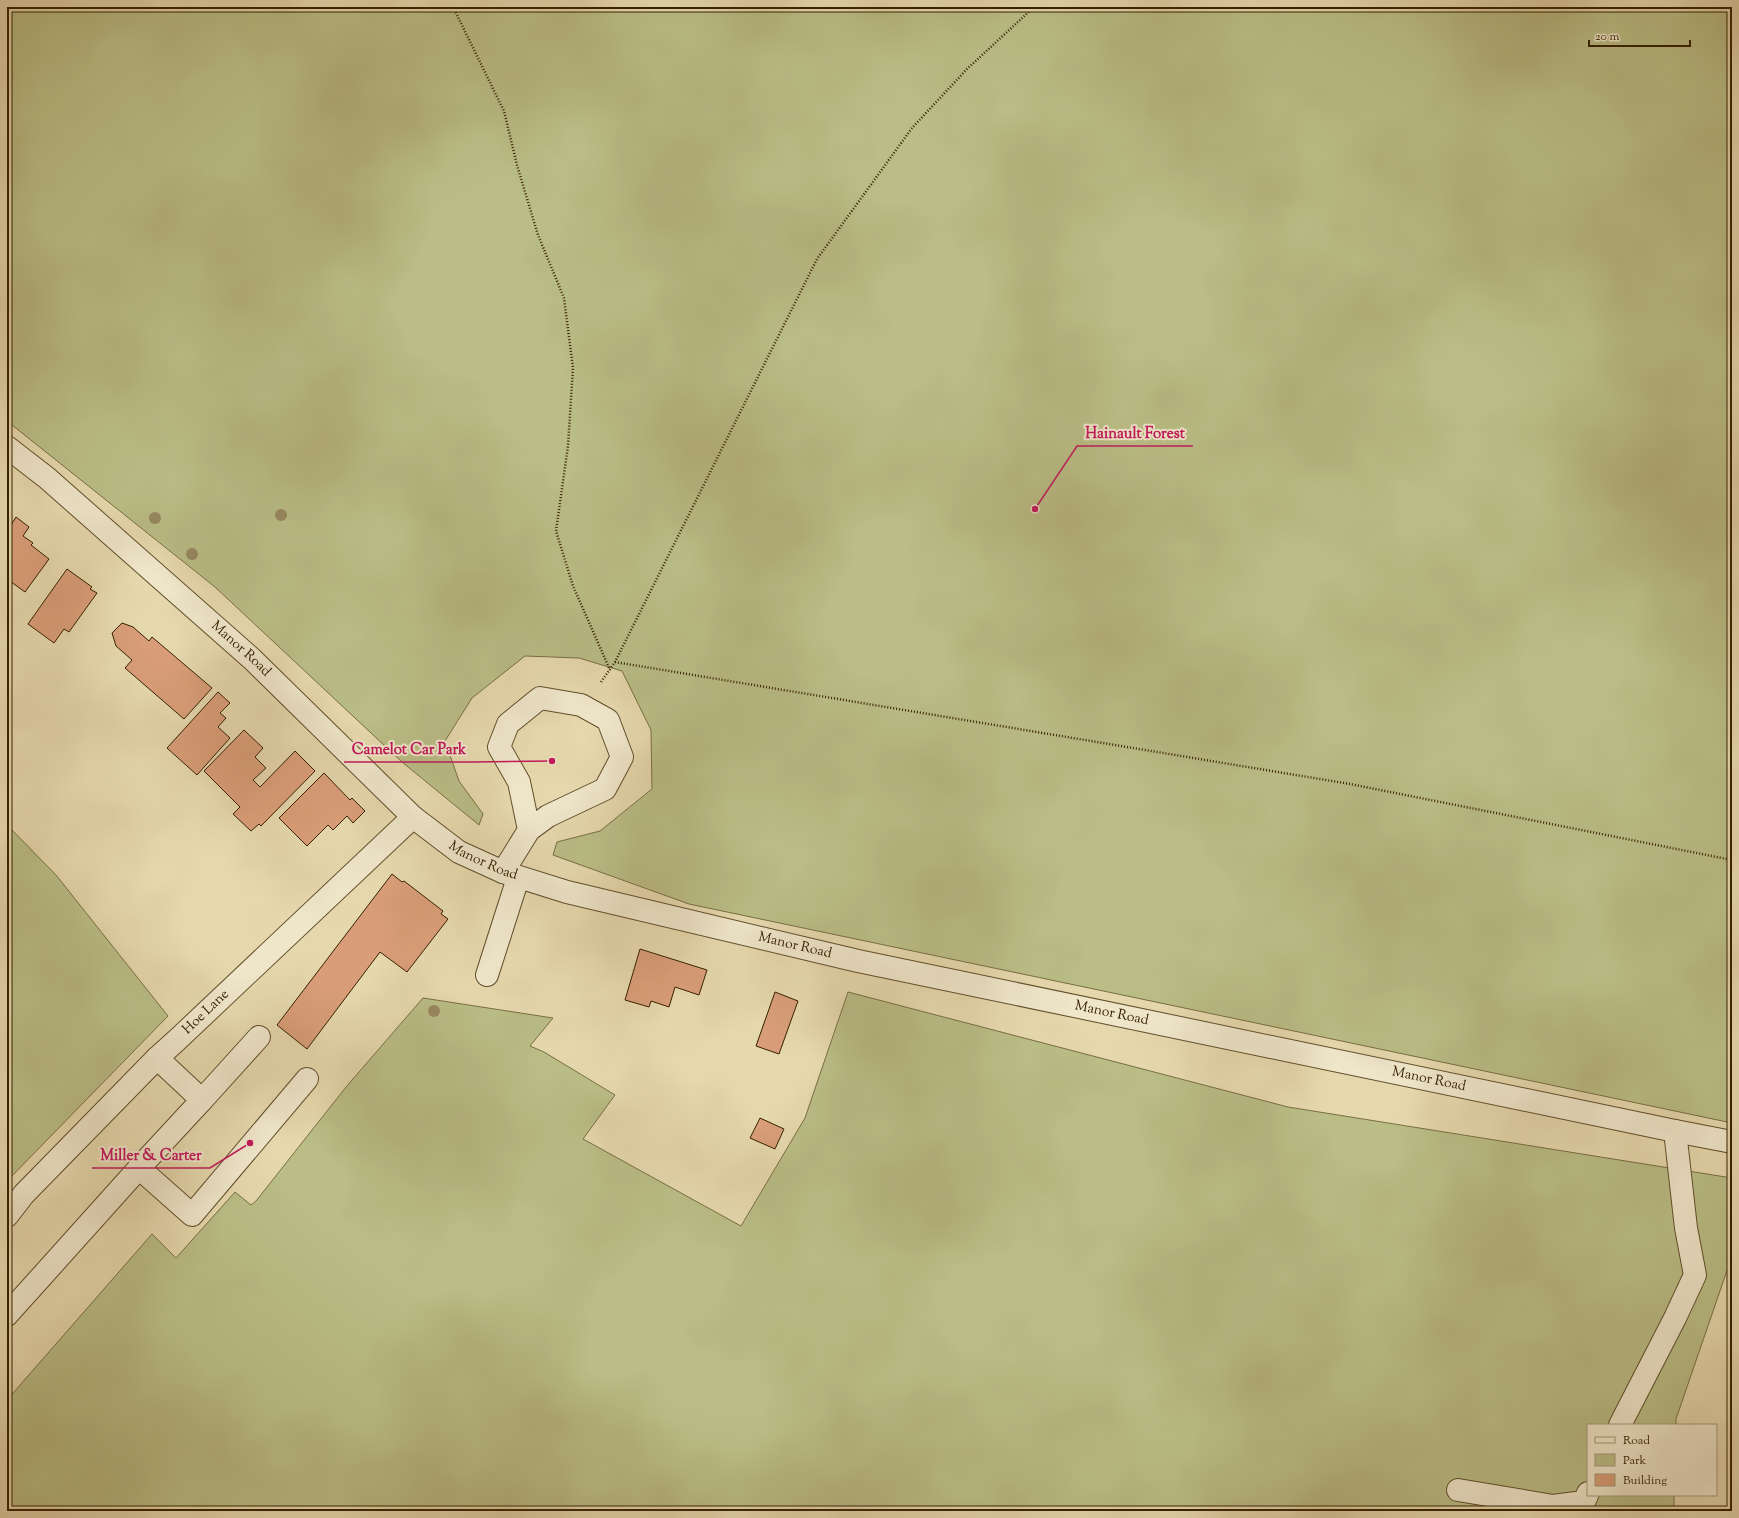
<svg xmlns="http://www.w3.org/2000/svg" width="1739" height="1518" font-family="'Sorts Mill Goudy',serif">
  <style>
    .green { fill: #babd86; stroke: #786e43 }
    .building { fill: #d99e79; stroke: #352000 }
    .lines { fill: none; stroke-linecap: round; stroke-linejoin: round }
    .minor-casing { stroke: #614e2b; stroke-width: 24 }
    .path { stroke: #352000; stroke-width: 2.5; stroke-dasharray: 1 2; stroke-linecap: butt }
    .minor { stroke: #efe6ca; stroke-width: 22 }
    .tree { fill: #978861 }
    .labels { text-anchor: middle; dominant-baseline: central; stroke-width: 4; stroke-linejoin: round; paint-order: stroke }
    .street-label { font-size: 14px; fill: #352000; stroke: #efe6ca }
    .leader { fill: none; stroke: #c2185b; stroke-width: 1.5 }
    .callout-dot { fill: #c2185b; stroke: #efe6ca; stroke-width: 1.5 }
    .callout-label { font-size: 15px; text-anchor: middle; font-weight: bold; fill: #c2185b; stroke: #efe6ca; stroke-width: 4; stroke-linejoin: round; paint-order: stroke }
  </style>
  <rect width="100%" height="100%" fill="#e6d8ad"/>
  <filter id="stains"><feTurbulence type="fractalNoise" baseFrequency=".005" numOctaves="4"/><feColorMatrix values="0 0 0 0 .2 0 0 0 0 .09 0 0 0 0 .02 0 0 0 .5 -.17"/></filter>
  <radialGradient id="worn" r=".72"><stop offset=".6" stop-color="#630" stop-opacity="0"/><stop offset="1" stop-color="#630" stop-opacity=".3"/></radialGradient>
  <g class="green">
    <polygon points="7,7 1732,7 1732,1123 689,904 553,855 557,842 600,831 652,789 651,730 622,671 579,658 525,656 472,698 445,741 459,781 483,814 479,825 402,762 215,587 7,421"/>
    <polygon points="7,825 56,875 168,1016 7,1181"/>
    <polygon points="848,992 1288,1107 1732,1178 1732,1256 1676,1419 1676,1425 1588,1425 1588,1495 1674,1495 1674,1511 7,1511 7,1400 152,1234 176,1258 235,1192 251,1205 256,1201 346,1087 423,998 553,1018 530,1046 544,1052 615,1095 583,1139 741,1226 805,1118"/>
  </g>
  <g class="building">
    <polygon points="16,517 29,527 23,536 33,543 31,545 49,559 25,592 7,579 7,522 11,525"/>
    <polygon points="67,569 92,587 90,589 97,593 69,632 64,629 54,643 28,624"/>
    <polygon points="122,623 133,627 149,641 152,637 212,688 184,719 125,668 132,660 116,646 112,633"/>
    <polygon points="218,692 230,703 220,713 226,718 218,727 230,738 197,775 167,748"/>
    <polygon points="244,730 263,748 255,757 266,768 253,780 260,787 295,751 315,771 261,826 259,824 251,831 233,814 240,807 204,771"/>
    <polygon points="324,773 350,800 352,798 365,811 353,823 347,816 333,830 328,825 307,846 279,818"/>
    <polygon points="392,874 402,882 404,881 443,911 441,914 448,919 407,972 380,952 307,1049 277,1025"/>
    <polygon points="640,949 707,970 699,995 675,987 669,1007 651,1001 649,1007 625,1000"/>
    <polygon points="775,992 798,1001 779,1054 756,1046"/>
    <polygon points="760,1118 784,1129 775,1149 750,1138"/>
  </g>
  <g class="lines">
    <defs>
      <g id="minor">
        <path id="s1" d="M7,447L47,478L252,659L413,817L459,852L503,872L567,892L858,961L1675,1131L1732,1142"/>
        <polyline points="503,872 529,830 519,782 499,747 508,724 540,698 581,705 608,720 622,757 605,789 548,816 529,830"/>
        <polyline points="487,975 518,878"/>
        <polyline points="157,1058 202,1100 139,1168 192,1215 307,1079"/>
        <polyline points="202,1100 259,1037"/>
        <path id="s2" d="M7,1216L24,1194L157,1058L177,1040L413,817"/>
        <polyline points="7,1315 139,1168"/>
        <polyline points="1620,1425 1675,1318 1695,1275 1686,1228 1675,1131"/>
        <polyline points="1458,1490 1553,1506 1584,1502 1588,1493"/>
      </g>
    </defs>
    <use href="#minor" class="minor-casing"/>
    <g class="path">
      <polyline points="453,7 504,111 517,165 538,235 564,298 573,368 568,446 556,531 573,586 610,670"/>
      <polyline points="615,662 1350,784 1732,860"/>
      <polyline points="601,682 615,662 817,259 912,128 967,69 1034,7"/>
    </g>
    <use href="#minor" class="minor"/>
  </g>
  <g class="tree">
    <circle cx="281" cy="515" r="6"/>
    <circle cx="155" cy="518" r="6"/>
    <circle cx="192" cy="554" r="6"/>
    <circle cx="434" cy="1011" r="6"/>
  </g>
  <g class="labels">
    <g class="street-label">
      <text stroke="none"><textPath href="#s1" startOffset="309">Manor Road</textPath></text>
      <text stroke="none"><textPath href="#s1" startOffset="633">Manor Road</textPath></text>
      <text stroke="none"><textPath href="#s1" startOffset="957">Manor Road</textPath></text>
      <text stroke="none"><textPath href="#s2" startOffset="285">Hoe Lane</textPath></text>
      <text stroke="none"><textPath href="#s1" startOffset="1281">Manor Road</textPath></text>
      <text stroke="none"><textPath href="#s1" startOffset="1605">Manor Road</textPath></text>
    </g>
  </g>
  <path class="leader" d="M1035 509L1077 446H1193M552 761L474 762H344M250 1143L210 1168H92"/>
  <g class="callout-dot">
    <circle cx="1035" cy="509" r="4"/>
    <circle cx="552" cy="761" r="4"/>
    <circle cx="250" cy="1143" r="4"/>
  </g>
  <g class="callout-label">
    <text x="1135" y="438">Hainault Forest</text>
    <text x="409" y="754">Camelot Car Park</text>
    <text x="151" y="1160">Miller &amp; Carter</text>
  </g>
  <rect width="1739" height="1518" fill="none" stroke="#e6d8ad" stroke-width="24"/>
  <rect x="8" y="8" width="1723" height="1502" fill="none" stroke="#352000" stroke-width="2"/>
  <rect x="12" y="12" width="1715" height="1494" fill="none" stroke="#352000"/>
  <rect x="1587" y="1424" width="130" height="72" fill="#efe6ca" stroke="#a59779"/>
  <rect x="1595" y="1437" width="20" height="6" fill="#efe6ca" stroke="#a59779"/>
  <text x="1623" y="1444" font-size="12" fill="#352000">Road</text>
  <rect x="1595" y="1454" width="20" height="12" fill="#babd86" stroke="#a59779"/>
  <text x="1623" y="1464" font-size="12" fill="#352000">Park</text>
  <rect x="1595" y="1474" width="20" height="12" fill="#d99e79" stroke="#a59779"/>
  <text x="1623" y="1484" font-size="12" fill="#352000">Building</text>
  <path d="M1589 40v6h101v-6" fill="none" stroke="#352000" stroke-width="2"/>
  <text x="1595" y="40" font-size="12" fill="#352000" stroke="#efe6ca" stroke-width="3" paint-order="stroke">20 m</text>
  <rect width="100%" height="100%" filter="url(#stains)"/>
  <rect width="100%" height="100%" fill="url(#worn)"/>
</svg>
